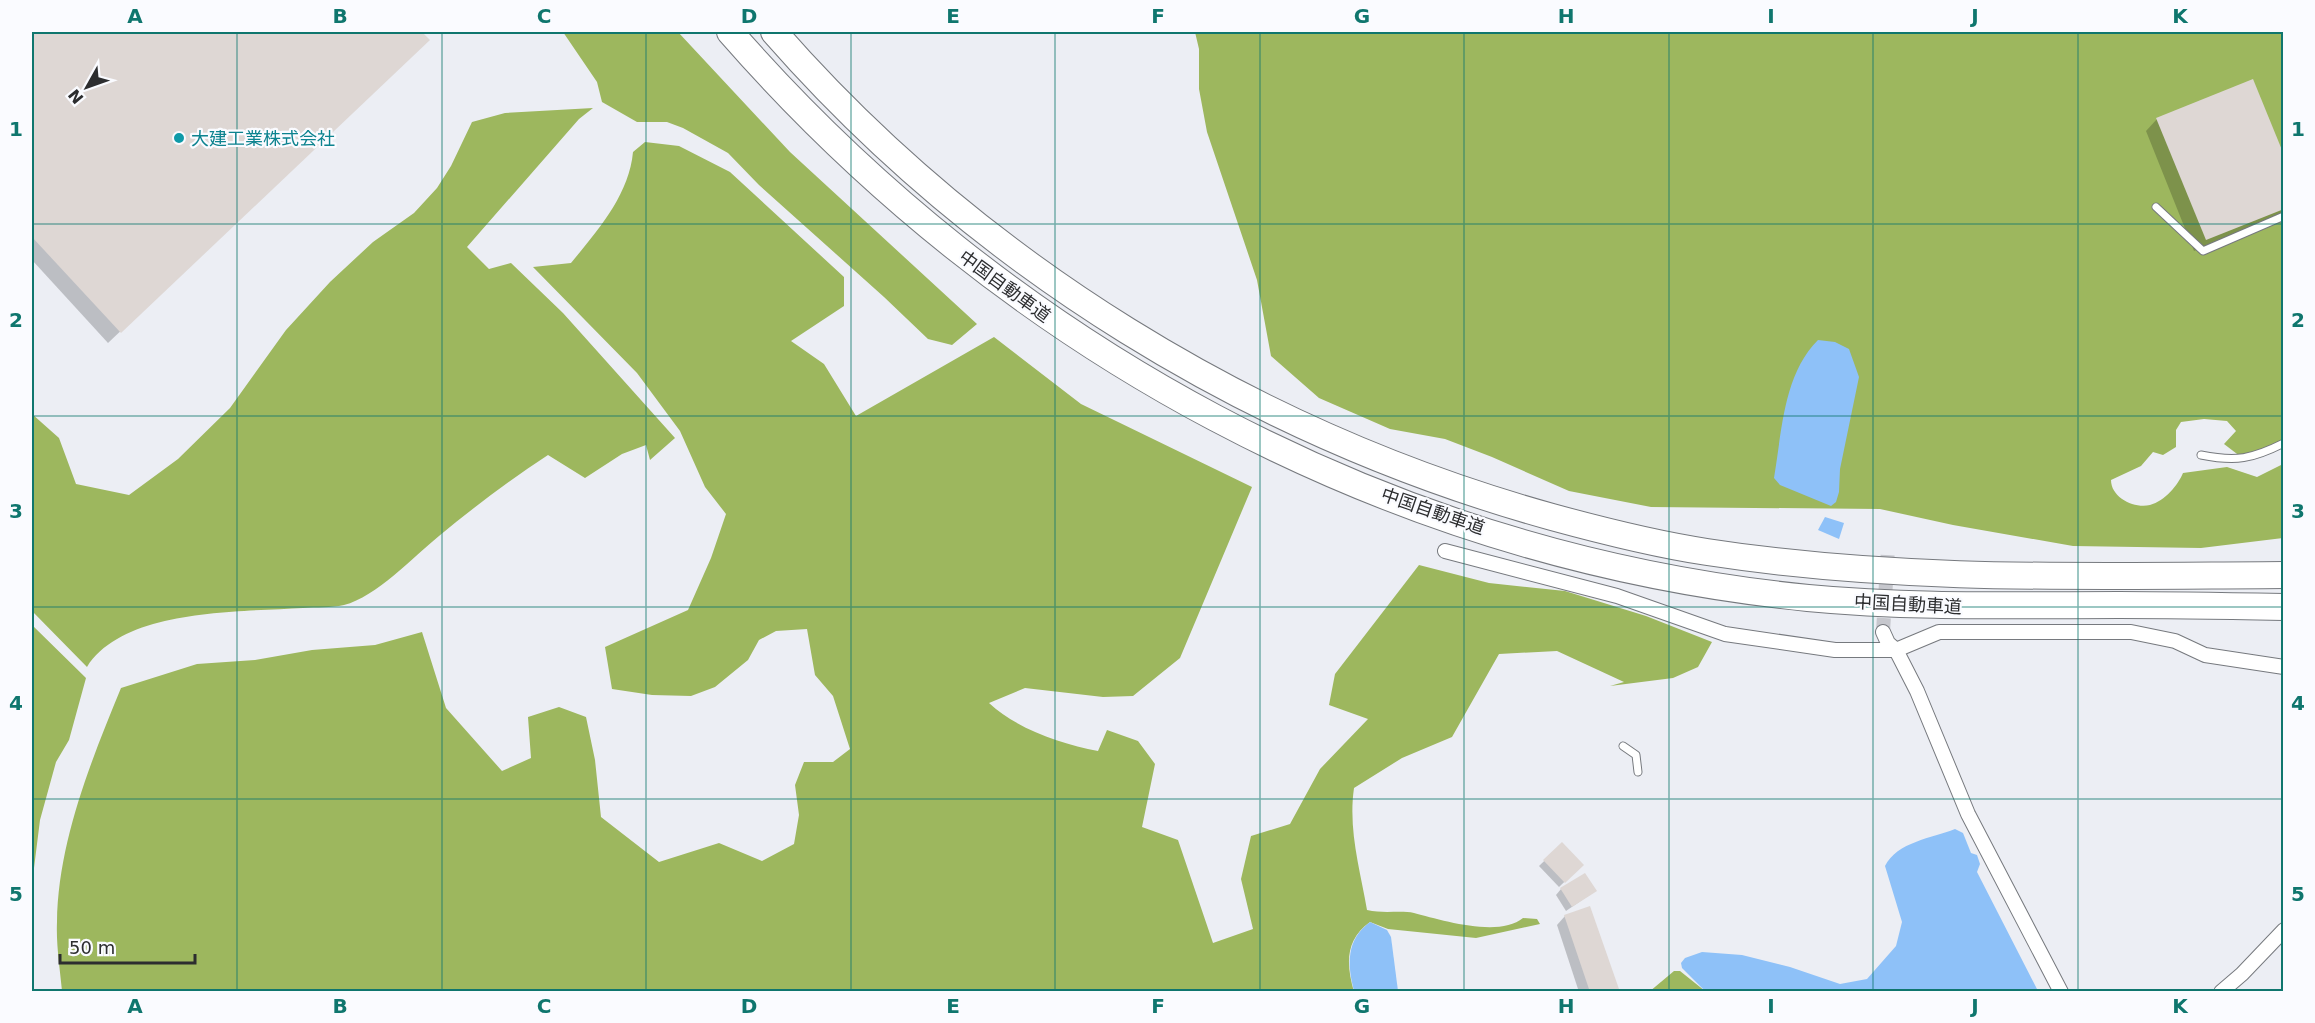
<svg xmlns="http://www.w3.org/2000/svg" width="2315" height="1023" font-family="'DejaVu Sans','Noto Sans JP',sans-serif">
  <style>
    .forest { fill: #9db75e }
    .water { fill: #8ec1f8 }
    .shadow { fill: #0003 }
    .building { fill: #ded7d4 }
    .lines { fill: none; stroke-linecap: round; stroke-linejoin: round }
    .street-tunnel { stroke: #c6c7cd; stroke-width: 14; stroke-dasharray: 14 7; stroke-linecap: butt }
    .lane-casing { stroke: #76797e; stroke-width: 9 }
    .street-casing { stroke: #76797e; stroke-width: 16 }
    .highway-casing { stroke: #76797e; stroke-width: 28 }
    .lane { stroke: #fff; stroke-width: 7 }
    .street { stroke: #fff; stroke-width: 14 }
    .highway { stroke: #fff; stroke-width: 26 }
    .grid { fill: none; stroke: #0f766e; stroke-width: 1.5; stroke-opacity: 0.55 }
    .culture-dot { fill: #0f9aa8; stroke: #fafbff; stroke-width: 2 }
    .labels { text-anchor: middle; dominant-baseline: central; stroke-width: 4.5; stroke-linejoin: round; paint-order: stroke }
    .culture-label { font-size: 18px; fill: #0d838f; stroke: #fafbff; text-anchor: start }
    .street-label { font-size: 18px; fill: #2c2d2f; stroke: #fafbff }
    .neatline { fill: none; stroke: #0f766e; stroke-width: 2 }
    .grid-label { font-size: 20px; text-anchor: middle; font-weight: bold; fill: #0f766e }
  </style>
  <rect width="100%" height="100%" fill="#eceef4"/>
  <g class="forest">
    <polygon points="563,32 678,32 790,152 977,324 952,345 928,339 884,297 759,185 728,153 683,128 667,122 637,122 602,102 597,82"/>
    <path d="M1195,32H2283V446L2245,460L2224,444L2236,431L2227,421L2204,419L2181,422L2176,430V447L2163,455L2153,452L2141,466L2111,480C2111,498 2135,509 2150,505C2165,501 2178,485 2183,473L2227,467L2257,477L2283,464V538L2201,548L2073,546L1953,525L1880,509L1651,507L1569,491L1492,457L1445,439L1390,429L1319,398L1271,356L1257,280L1207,132L1199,89V49Z"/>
    <path d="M593,108L579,119L467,247L489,269L511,263L563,313L675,438L650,460L646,445L622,454L585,478L548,455C510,480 474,507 439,536C413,557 376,597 344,605C331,608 316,607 303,608C241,612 124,608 87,667L32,611V414L59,438L76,484L129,495L178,459L230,408L286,330L330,282L373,242L414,213L437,188L451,166L472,122L505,113Z"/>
    <path d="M645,142L679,146L730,172L844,277V306L791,341L824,364L856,416L994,337L1081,404L1252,487L1180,658L1133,696L1103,697L1025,688L989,703C1017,729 1061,744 1098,751L1107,730L1138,741L1155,764L1142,827L1178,840L1213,943L1253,929L1241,879L1251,836L1290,824L1320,769L1368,719L1329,705L1335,674L1419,565L1489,583L1565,591L1646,616L1712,642L1698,667L1673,678L1610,686L1624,682L1557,651L1499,654L1452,737L1402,758L1354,788C1348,830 1360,869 1367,910C1384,914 1401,910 1414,913C1441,920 1499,938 1523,918L1537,919L1540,924L1476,938L1388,929L1370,922C1345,940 1346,964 1354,992L62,991C60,969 56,945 57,922C58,842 91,761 121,688L197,664L255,660L312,650L375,645L422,632L446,708L502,771L531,758L528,717L559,707L586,717L595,760L601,817L659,862L719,843L762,861L794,844L799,815L795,785L804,762H833L850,749L833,696L815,675L807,629L776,631L759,640L748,660L715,687L691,696L652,695L612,689L605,647L688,610L711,558L726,514L705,487L680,431L637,373L533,267L571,263C598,230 629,195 633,152Z"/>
    <polygon points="32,625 86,678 69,740 56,762 40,820 32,884"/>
    <polygon points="1674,971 1680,971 1705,991 1649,992"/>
  </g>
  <g class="water">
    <path d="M1818,340L1835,342L1849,349L1859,377L1840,469L1839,492L1836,502L1831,506L1780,485L1774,478C1782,432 1783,375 1818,340Z"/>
    <polygon points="1825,517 1844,523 1839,539 1818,530"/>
    <path d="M1955,829L1963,833L1971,853L1977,855L1980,864L1977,872L2038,991H1705L1682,968L1681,963L1685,958L1702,952L1742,955L1790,967L1840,984L1867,979L1896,946L1902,922L1885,866C1897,842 1932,838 1955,829Z"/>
    <path d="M1370,922L1387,930L1391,937L1398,991H1354C1347,964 1346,940 1370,922Z"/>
  </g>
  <g class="shadow">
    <polygon points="32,32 420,32 428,40 108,343 32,260"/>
    <polygon points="2157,119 2284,159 2284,215 2194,251 2146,131"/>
    <polygon points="1562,844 1582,865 1559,887 1539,866"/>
    <polygon points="1561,889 1595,891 1566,911 1556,895"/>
    <polygon points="1565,916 1617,989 1614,992 1579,992 1557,925"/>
  </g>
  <g class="building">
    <polygon points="32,32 422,32 430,40 121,333 32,237"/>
    <polygon points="2253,79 2284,155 2284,209 2206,240 2156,118"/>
    <polygon points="1562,842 1584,865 1565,883 1543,860"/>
    <polygon points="1585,873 1597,891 1572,907 1560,888"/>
    <polygon points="1590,906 1619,989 1612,992 1590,992 1564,915"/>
  </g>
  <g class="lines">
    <polyline class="street-tunnel" points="1883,632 1888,549"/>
    <defs>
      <g id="lane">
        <polyline points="2156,207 2203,251 2284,216"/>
        <path d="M2201,455C2236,462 2252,459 2284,443"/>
        <polyline points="1623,746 1636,755 1638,772"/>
      </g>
      <g id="street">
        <polyline points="1445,551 1617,596 1725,634 1835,650 1896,650 1939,632 2131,632 2175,641 2205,655 2284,667"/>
        <polyline points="1883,632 1888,643 1896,650 1917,691 1968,814 2061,992"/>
        <polyline points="2221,992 2242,974 2284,930"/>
      </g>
      <g id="highway">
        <path d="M730,32C1006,348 1388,556 1808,598C1912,608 2015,605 2119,605C2174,605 2229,606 2284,607"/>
        <path d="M774,32C978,265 1253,434 1552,517C1603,531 1654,544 1707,552C1901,582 2088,576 2284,575"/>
      </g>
    </defs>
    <use href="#lane" class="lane-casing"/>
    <use href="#street" class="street-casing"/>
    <use href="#highway" class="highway-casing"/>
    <use href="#lane" class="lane"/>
    <use href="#street" class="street"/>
    <use href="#highway" class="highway"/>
  </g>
  <path class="grid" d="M237,32V992M442,32V992M646,32V992M851,32V992M1055,32V992M1260,32V992M1464,32V992M1669,32V992M1873,32V992M2078,32V992M32,224H2284M32,416H2284M32,607H2284M32,799H2284"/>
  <circle class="culture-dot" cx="179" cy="138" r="6"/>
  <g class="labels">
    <g class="culture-label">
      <text x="191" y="138">大建工業株式会社</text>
    </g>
    <g class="street-label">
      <text transform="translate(1005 286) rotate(36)">中国自動車道</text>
      <text transform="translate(1433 511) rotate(19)">中国自動車道</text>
      <text transform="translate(1908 604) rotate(3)">中国自動車道</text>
    </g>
  </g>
  <rect width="2315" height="1023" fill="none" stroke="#fafbff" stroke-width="66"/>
  <g transform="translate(87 87) rotate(230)" stroke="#fafbff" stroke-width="4.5" paint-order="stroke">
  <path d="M0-4.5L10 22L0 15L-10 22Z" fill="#2c2d2f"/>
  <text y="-9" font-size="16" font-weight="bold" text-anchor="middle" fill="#2c2d2f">N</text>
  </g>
  <path d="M60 954v9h135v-9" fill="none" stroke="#2c2d2f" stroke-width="3"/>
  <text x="69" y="954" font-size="18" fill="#2c2d2f" stroke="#fafbff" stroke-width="4.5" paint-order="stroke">50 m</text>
  <rect x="33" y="33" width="2249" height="957" class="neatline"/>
  <g class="grid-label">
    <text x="135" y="23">A</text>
    <text x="340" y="23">B</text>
    <text x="544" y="23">C</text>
    <text x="749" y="23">D</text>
    <text x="953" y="23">E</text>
    <text x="1158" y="23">F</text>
    <text x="1362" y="23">G</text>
    <text x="1566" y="23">H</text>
    <text x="1771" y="23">I</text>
    <text x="1975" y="23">J</text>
    <text x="2180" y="23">K</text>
    <text x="16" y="136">1</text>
    <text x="2298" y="136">1</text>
    <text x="16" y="327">2</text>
    <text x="2298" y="327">2</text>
    <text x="16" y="518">3</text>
    <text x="2298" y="518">3</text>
    <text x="16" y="710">4</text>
    <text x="2298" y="710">4</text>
    <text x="16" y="901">5</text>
    <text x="2298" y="901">5</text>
    <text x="135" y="1013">A</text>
    <text x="340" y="1013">B</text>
    <text x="544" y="1013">C</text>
    <text x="749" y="1013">D</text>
    <text x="953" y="1013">E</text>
    <text x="1158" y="1013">F</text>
    <text x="1362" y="1013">G</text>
    <text x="1566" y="1013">H</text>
    <text x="1771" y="1013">I</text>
    <text x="1975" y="1013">J</text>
    <text x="2180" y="1013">K</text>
  </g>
</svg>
